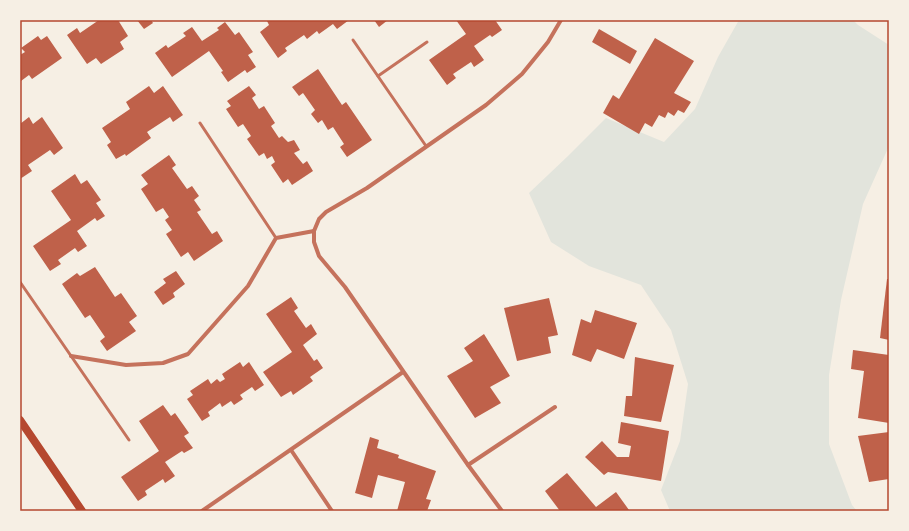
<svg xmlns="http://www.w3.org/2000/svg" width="909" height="531" font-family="Inter,sans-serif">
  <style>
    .green { fill: #e2e4dc }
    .building { fill: #bf614a }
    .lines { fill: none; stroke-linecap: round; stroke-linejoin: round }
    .service { stroke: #c5725c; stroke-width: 3 }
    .minor { stroke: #c5725c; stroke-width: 4 }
    .secondary { stroke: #b5482f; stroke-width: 8 }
    .neatline { fill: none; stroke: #b5482f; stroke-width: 1.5 }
  </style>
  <rect width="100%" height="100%" fill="#f6efe4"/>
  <polygon class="green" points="739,20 853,20 858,25 889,45 889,146 863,204 841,300 829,375 829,444 852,505 857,511 670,511 661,490 680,441 688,384 671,330 641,285 589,266 551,242 529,193 568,156 606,118 664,142 695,109 718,57"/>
  <g class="building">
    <polygon points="99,20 118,20 128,36 120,42 124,49 101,64 96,58 87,64 67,35 77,28 80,33"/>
    <polygon points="137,20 151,20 153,23 144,29"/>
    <polygon points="269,20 349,20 337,29 333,24 319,34 317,31 307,39 304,35 285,48 287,51 278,58 260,32 269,25 267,21"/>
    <polygon points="374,20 388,20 379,27"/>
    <polygon points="456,20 495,20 502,30 492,37 490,35 474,46 484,60 474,67 471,62 453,74 456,78 447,85 429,60 466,34"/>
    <polygon points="225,22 235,35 239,32 253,52 248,55 256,67 247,73 245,70 228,82 221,72 223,71 209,51 172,77 155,53 166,45 168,48 186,36 183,33 192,27 202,41 219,30 217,28"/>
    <polygon points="599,29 637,51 630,64 592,42"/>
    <polygon points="38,36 41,40 47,36 62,58 32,79 29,75 21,81 20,55 25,52 21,48"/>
    <polygon points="655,38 694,61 674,93 691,102 684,113 678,110 674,116 668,112 665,118 659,115 652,127 645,123 639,134 603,113 613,95 619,99"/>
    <polygon points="318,69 342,105 346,102 372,140 347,157 340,147 344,144 333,127 328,130 322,120 318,123 311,114 315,110 303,93 299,96 292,87"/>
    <polygon points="149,86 154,93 163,86 183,115 173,122 170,117 147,132 151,138 126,156 125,154 116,159 107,145 111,142 102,128 130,109 126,102"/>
    <polygon points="249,86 256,95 252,98 259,109 264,106 275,123 271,126 279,138 282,136 288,142 294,140 300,150 294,153 303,164 307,161 313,171 292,185 288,179 283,183 271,165 275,162 272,156 267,159 264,153 259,156 247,139 251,136 243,124 238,127 226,109 231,106 227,101"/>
    <polygon points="29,117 33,124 42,117 63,148 54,155 50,150 28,165 32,171 20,179 20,124"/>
    <polygon points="169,155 176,165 172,168 187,189 192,186 199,196 194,200 201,210 197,212 212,234 217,231 223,241 194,261 188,252 181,257 166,234 172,230 165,220 169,217 163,208 156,212 141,189 148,184 141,175"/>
    <polygon points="75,174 81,184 87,180 101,200 96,203 105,216 97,221 95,218 77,231 87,246 78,252 75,248 58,260 61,264 50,271 33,246 71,220 51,191"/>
    <polygon points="95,267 115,297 121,293 137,316 129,322 136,331 107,351 100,341 105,337 90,315 85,318 62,284 77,273 80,276"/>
    <polygon points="176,271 185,284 173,293 175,297 163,305 154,292 166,283 163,279"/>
    <polygon points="887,279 889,279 889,340 880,338"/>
    <polygon points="291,297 298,308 294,311 306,328 311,324 317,334 303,345 314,361 317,359 323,368 310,377 313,381 293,395 291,391 281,397 263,372 292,352 266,314"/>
    <polygon points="549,298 558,335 548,337 551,353 517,361 504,308"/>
    <polygon points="595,310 637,323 624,359 597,349 591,362 572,355 581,319 591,323"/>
    <polygon points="484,334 510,376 490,387 501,403 475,418 447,376 473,361 464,348"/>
    <polygon points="853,350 889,355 889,423 858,418 864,371 851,369"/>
    <polygon points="635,357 674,365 661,422 624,416 626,396 632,396"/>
    <polygon points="240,362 243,367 249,362 264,385 255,391 252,387 240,395 243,399 234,405 231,401 222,407 220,403 208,412 210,416 202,421 187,399 193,395 190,391 208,379 211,384 217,379 220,382 225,379 222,374"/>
    <polygon points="163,405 171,416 175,413 189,433 184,436 193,448 184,453 182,451 165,462 175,476 165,483 163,479 145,491 147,495 138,501 121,477 159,451 139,421"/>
    <polygon points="621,422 669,431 661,481 608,472 604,475 585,457 602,441 617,457 629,457 631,446 618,443"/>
    <polygon points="889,432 889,479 869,482 858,436"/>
    <polygon points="370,437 379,440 377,448 399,455 398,458 436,471 426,499 431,500 427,511 397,511 405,482 378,475 372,498 355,493"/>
    <polygon points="567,473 596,507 616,492 629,510 627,511 560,511 545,491"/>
  </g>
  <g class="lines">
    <g class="service">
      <polyline points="353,40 426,146"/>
      <polyline points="378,76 427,42"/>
      <polyline points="200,123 276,238"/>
      <polyline points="20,282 129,440"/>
    </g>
    <g class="minor">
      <polyline points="71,356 126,365 163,363 188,354 248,286 276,238 314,231"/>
      <polyline points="291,450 332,511"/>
      <polyline points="468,465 555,407"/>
      <polyline points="202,511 403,372"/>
      <polyline points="502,511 468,465 345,287 319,256 314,242 314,231 319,219 326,212 367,188 486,105 522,74 548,42 561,20"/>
    </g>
    <polyline class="secondary" points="20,420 82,511"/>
  </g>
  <rect width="909" height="531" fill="none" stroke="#f6efe4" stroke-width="42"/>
  <rect x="21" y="21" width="867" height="489" class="neatline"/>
</svg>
